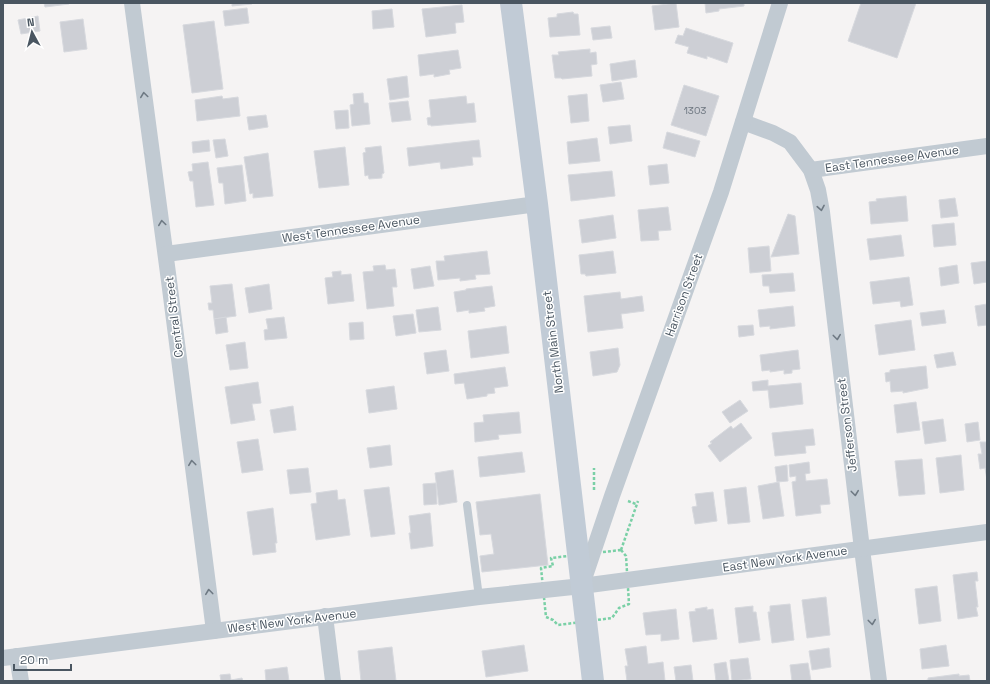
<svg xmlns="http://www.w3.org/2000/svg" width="990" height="684" font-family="'Space Grotesk',sans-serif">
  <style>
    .building { fill: #cdcfd5; stroke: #d7d9de }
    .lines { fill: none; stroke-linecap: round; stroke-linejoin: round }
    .path { stroke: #7ad0a6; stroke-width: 2.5; stroke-dasharray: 3 2; stroke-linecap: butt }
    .lane { stroke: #c1cad2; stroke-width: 8 }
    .street { stroke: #c1cad2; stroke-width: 16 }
    .secondary { stroke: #c1cbd6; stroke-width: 22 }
    .oneway { stroke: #6e7983 }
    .labels { text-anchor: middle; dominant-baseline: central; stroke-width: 3; stroke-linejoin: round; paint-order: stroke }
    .number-label { font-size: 10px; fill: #6b747e }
    .street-label { font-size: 12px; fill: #4a5661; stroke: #fff }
  </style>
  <rect width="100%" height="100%" fill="#f5f3f3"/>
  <g class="building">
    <polygon points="44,3 69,3 69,4 45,7"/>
    <polygon points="232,3 252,3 252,4 232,6"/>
    <polygon points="676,3 679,27 655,30 652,6"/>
    <polygon points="705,3 744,3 744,6 719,9 719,11 706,13"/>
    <polygon points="861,3 916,3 897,58 848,41"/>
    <polygon points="462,5 464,22 455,23 456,33 426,37 422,9"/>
    <polygon points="247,8 249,23 225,26 223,11"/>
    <polygon points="392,9 394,27 373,29 372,11"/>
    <polygon points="573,12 574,14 578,14 580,35 550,37 548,18 557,17 557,14"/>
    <polygon points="38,16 40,31 21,34 18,20"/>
    <polygon points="83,19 87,49 64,52 60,22"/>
    <polygon points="214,21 223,89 192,93 183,25"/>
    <polygon points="610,26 612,38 593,40 591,28"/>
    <polygon points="686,28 733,43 727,63 707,56 707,59 687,53 689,47 675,43 678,35 683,36"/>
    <polygon points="590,49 590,53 596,52 597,64 591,65 592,76 562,79 561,78 555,78 552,55 559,55 558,52"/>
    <polygon points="458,50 461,68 449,70 450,74 434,77 434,74 420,76 418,55"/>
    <polygon points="635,60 637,77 612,81 610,64"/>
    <polygon points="407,76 409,97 390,100 387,79"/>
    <polygon points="621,82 624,99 603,102 600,85"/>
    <polygon points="684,85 719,96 706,136 671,125"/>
    <polygon points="363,93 364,103 368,103 370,124 352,126 350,105 354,104 353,94"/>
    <polygon points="587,94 589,121 571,123 568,96"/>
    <polygon points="222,96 223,99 238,97 240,116 197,121 195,100"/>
    <polygon points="466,96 467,104 474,103 476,122 431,126 431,125 428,125 427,118 431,117 429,100"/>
    <polygon points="408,101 411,120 392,122 389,103"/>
    <polygon points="348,110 349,128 336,129 334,111"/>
    <polygon points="266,115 268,127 249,130 247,117"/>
    <polygon points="630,125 632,141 610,144 608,127"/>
    <polygon points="667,132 700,141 695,157 663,148"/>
    <polygon points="597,138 600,161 569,164 567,142"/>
    <polygon points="225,139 228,156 216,158 213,140"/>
    <polygon points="209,140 210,151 193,153 192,142"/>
    <polygon points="479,140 481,157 472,157 473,165 441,169 440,162 409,166 407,148"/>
    <polygon points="381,146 384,173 382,174 382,178 369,179 368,175 365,176 363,153 366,152 365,148"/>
    <polygon points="345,147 349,185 319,188 314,151"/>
    <polygon points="268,153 273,196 253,198 253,193 250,194 244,157"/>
    <polygon points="208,162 214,205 196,207 193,181 190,181 188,172 193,171 192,164"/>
    <polygon points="667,164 669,183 650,185 648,166"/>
    <polygon points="242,165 246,201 225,204 223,183 219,183 217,168"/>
    <polygon points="612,171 615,196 571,201 568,175"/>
    <polygon points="906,196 908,221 871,224 869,202 877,201 876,199"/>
    <polygon points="955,198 958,216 941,218 939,200"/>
    <polygon points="668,207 671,230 658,231 659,240 641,241 638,210"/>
    <polygon points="788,214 795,216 799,254 771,257"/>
    <polygon points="613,215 616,238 582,243 579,220"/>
    <polygon points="954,223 956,245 934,247 932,225"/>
    <polygon points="901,235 904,256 870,260 867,239"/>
    <polygon points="769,246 771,271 750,273 748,248"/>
    <polygon points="487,251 490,274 475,275 476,279 460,281 460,278 438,280 436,261 445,261 444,256"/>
    <polygon points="613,251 616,273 586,276 585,274 581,274 579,255"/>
    <polygon points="987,261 987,282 974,284 971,263"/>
    <polygon points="385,265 386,270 395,269 397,287 392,287 394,306 367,309 363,272 374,271 373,266"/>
    <polygon points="957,265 959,283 941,286 939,268"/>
    <polygon points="430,266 434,286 414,289 411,269"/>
    <polygon points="341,271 341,275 351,274 354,301 328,304 325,278 333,277 332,272"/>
    <polygon points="793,273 795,291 770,293 769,286 763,286 762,275"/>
    <polygon points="909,277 913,305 901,307 900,301 873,304 870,282"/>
    <polygon points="232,284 236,316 214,319 213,310 209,310 208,303 212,303 210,286"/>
    <polygon points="269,284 272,309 249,313 245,288"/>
    <polygon points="492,286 495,306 484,308 485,311 469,313 469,310 457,312 454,292 466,290 466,289"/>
    <polygon points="620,292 621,299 642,296 644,311 621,314 623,328 588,332 584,296"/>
    <polygon points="987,304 987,325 978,326 975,306"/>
    <polygon points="793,306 795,326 770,329 770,326 760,327 758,310"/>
    <polygon points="438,307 441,330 419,332 416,310"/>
    <polygon points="944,310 946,323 922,326 920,313"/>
    <polygon points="413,314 416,333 396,336 393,316"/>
    <polygon points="226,317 228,332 216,334 214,319"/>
    <polygon points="284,317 287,338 265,340 264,330 268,329 266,319"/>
    <polygon points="911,320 915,350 879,355 875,325"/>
    <polygon points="363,322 364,339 350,340 349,323"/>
    <polygon points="753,325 754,335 739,337 738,326"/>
    <polygon points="506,326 509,353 471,358 468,331"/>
    <polygon points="245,342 248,368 230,370 226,345"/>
    <polygon points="618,348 620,365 617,372 593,376 590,352"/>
    <polygon points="446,350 449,371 427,374 424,353"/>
    <polygon points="798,350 800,369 792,370 792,373 784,374 784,370 770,372 770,370 762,371 760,355"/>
    <polygon points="953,352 956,365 937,368 934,355"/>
    <polygon points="926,366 928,388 903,393 903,391 891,392 890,381 886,382 885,373 890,372 890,370"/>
    <polygon points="505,367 508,386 494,388 495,393 487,394 487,396 467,399 464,383 455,384 454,374"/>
    <polygon points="768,380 768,386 801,383 803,404 770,408 768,390 753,391 752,382"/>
    <polygon points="258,382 261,403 252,404 255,420 231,424 225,387"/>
    <polygon points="394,386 397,409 369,413 366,390"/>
    <polygon points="740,400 748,411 730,423 722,412"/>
    <polygon points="916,402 920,430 897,433 894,405"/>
    <polygon points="293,406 296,430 274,433 270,410"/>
    <polygon points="519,412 521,433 498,435 499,439 475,442 474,423 484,422 483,415"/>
    <polygon points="943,419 946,441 925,444 922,422"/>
    <polygon points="978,422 980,440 967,442 965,424"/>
    <polygon points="741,423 752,438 720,462 708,446 712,443 710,442 731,426 733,429"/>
    <polygon points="813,429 815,445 805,446 806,453 775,456 772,433"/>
    <polygon points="258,439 263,470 242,473 237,442"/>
    <polygon points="980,442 987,442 987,480 985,468 980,469 978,454 982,454"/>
    <polygon points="390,445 392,465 370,468 367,448"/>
    <polygon points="522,452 525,472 480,477 478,457"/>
    <polygon points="961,455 964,490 940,493 936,458"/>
    <polygon points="922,459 925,494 899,496 895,461"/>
    <polygon points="809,462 810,473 805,474 806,481 827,479 830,504 820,505 821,513 796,516 792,482 796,481 796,476 790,477 789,465"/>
    <polygon points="787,465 788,481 777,482 775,467"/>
    <polygon points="308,468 311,492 290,494 287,470"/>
    <polygon points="453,470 457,502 439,505 435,473"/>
    <polygon points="779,482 784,516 763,519 758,486"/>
    <polygon points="436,483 437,504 424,505 423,484"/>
    <polygon points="389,487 395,534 371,537 364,490"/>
    <polygon points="746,487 750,522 728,524 724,490"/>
    <polygon points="337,490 338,500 345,499 350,535 316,540 311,504 317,503 316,493"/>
    <polygon points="713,492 717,521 695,524 692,507 697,506 695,494"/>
    <polygon points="540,494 548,565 482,572 480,556 494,554 491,534 480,535 476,502"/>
    <polygon points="273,508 277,543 275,543 276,552 253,555 247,512"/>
    <polygon points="430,513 433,546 411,549 409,533 411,533 409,516"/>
    <polygon points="977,572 978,581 975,581 978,607 976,607 978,616 958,619 953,575"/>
    <polygon points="937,586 941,621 919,624 915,589"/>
    <polygon points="826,597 830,635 807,638 802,600"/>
    <polygon points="790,604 794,640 772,643 768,612 770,612 770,606"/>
    <polygon points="753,606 753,612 756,612 760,640 739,643 735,608"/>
    <polygon points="707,607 707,610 713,609 717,639 693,642 689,612 696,611 695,609"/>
    <polygon points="676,609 679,639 661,641 661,634 646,635 643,613"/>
    <polygon points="524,645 528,671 486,677 482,651"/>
    <polygon points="946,645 949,666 922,669 920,649"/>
    <polygon points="646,646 648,664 663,662 665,681 627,681 625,666 628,666 625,649"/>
    <polygon points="392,647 396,681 361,681 358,651"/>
    <polygon points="829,648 831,667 812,670 809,651"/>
    <polygon points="748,658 751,679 732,681 730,660"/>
    <polygon points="726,662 729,681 716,681 714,664"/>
    <polygon points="808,663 811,681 792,681 790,665"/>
    <polygon points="691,665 693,681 676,681 674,667"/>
    <polygon points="287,667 289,681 266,681 265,670"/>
    <polygon points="230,674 231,680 242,678 243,681 221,681 220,675"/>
    <polygon points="959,674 959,676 969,675 970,681 923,681 928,680 928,678"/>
  </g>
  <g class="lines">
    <g class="path">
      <polyline points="594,490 594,468"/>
      <polyline points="628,501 636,504"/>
      <polygon points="621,550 626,556 629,604 619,608 612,618 558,625 553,620 546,617 541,568 553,566 551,558"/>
      <polyline points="621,550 638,501"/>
    </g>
    <polyline class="lane" points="467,505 479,597"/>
    <g class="street">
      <path d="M132,3C160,212 188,422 214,631"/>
      <polyline points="743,122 773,133 790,142 811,170 818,190 822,212 862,549 879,681"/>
      <polyline points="811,170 987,146"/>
      <polyline points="166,254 537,204"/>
      <polyline points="583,582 612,496 721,192 780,3"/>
      <polyline points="325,616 333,681"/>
      <polyline points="17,656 21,681"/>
      <polyline points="3,658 479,597 582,586 987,532"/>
    </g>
    <polyline class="secondary" points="511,3 537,204 593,681"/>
  </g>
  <defs><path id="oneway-chevron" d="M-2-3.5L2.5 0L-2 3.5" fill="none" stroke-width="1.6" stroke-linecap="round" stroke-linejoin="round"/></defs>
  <g class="oneway">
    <use href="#oneway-chevron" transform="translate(144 95) rotate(-98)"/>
    <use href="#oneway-chevron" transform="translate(821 208) rotate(80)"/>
    <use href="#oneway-chevron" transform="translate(162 223) rotate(-98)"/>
    <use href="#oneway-chevron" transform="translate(837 337) rotate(83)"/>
    <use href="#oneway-chevron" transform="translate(192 463) rotate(-97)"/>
    <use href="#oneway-chevron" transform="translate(855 493) rotate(83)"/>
    <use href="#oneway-chevron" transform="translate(209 592) rotate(-97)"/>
    <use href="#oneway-chevron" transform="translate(872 622) rotate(83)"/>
  </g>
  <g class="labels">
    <g class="number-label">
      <text x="695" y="110">1303</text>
    </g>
    <g class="street-label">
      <text transform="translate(892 159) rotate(-8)">East Tennessee Avenue</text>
      <text transform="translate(351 229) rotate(-8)">West Tennessee Avenue</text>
      <text transform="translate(684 295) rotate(-70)">Harrison Street</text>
      <text transform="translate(174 317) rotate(-97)">Central Street</text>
      <text transform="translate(553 342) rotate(-97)">North Main Street</text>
      <text transform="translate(847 425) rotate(-97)">Jefferson Street</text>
      <text transform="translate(785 559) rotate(-8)">East New York Avenue</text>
      <text transform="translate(292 621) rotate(-7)">West New York Avenue</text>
    </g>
  </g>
  <rect width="990" height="684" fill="none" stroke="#4a5661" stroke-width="8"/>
  <g transform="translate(32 32) rotate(353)" stroke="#ffffff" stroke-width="3" paint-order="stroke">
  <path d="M0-3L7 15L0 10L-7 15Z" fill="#4a5661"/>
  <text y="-6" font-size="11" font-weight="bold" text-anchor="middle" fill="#4a5661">N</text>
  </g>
  <path d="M14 664v6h57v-6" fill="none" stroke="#4a5661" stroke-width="2"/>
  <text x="20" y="664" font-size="12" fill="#4a5661" stroke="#ffffff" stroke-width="3" paint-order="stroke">20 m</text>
</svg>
